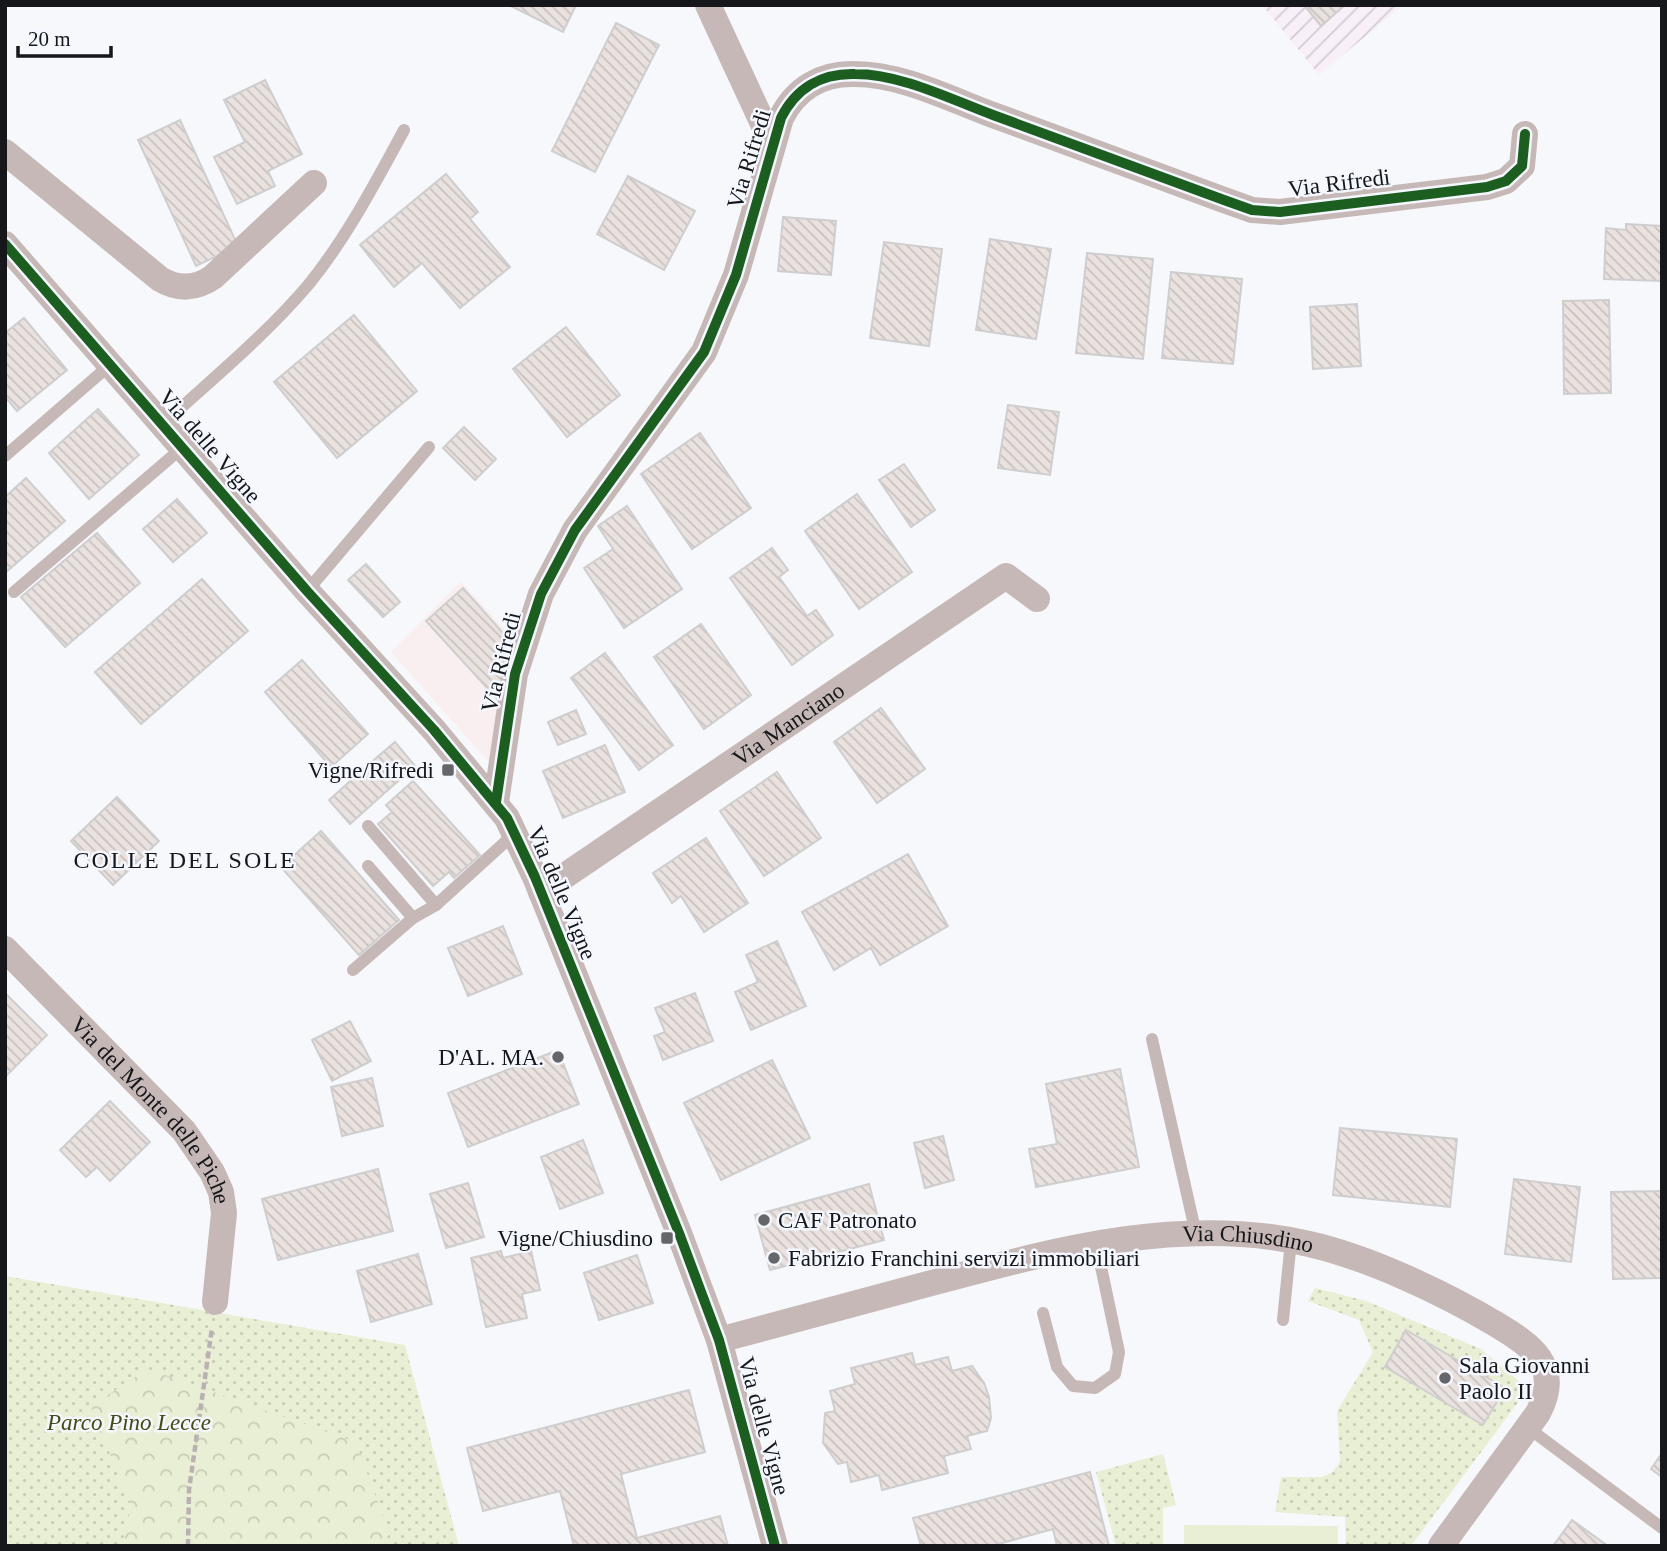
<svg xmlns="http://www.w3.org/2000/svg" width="1667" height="1551" font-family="'Times New Roman',serif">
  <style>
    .commercial { fill: #faeff0 }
    .industrial { fill: url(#industrial-furrows) }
    .grass { fill: url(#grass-dots) }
    .forest { fill: url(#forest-crowns) }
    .garden { fill: #e9efd4 }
    .building { fill: url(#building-back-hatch); stroke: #cfcecf; stroke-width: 2 }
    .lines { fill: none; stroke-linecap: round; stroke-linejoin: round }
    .path { stroke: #bab2b2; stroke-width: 4.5; stroke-dasharray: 7 3.5; stroke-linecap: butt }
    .lane { stroke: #c6b8b6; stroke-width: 12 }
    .street { stroke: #c6b8b6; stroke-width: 26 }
    .cycleway-casing { stroke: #f4f7fe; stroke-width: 15 }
    .cycleway { stroke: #1b5e20; stroke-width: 10 }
    .poi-dot { fill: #646669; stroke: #f4f7fe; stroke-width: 2.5 }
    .labels { text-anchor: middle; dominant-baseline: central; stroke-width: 5; stroke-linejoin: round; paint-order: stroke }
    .street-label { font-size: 23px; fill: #15171a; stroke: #f4f7fe }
    .poi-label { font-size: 23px; fill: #15171a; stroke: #f4f7fe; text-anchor: end }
    .park-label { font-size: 23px; font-style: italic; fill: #434a13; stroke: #f4f7fe }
    .neighbourhood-label { font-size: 24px; letter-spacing: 2px; fill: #15171a; stroke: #f4f7fe }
  </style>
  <defs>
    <pattern id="industrial-furrows" width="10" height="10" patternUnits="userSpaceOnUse" patternTransform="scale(1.75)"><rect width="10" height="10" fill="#f8eff9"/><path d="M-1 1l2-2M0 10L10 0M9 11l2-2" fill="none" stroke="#d4ccd5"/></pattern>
    <pattern id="grass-dots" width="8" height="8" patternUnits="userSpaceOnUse" patternTransform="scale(1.75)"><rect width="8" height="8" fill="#e9efd4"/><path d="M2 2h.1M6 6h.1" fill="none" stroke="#c7ccb5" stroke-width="1.8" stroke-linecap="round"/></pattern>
    <pattern id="forest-crowns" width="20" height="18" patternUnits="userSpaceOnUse" patternTransform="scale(1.75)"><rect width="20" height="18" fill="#e9efd4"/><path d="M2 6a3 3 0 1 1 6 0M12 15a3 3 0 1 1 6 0" fill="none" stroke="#c7ccb5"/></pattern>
    <pattern id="building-back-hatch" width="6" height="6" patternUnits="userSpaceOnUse" patternTransform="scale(1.75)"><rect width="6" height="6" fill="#eae2df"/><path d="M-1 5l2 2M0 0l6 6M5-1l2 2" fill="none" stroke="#c8c1bf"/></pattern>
  </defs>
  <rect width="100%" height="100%" fill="#f6f8fc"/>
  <polygon class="commercial" points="461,581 517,643 494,768 391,652"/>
  <polygon class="industrial" points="1262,5 1403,5 1319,75"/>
  <g class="grass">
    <polygon points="5,1276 405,1345 459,1546 5,1546"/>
    <polygon points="1315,1288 1366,1301 1481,1349 1528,1389 1411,1546 1346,1546 1345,1517 1275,1512 1281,1477 1322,1477 1333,1472 1340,1461 1337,1411 1373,1352 1359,1320 1308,1301"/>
    <polygon points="1163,1454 1176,1505 1163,1508 1163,1546 1116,1546 1096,1472"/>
  </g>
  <polygon class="forest" points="148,1369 356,1442 389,1533 384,1546 122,1546 131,1507 91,1406"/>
  <polygon class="garden" points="1184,1525 1338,1526 1338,1546 1184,1546"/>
  <g class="building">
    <polygon points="509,5 576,5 563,32"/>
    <polygon points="1304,5 1345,5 1321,26"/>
    <polygon points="616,23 659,45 595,172 552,151"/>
    <polygon points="265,80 302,154 268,171 275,186 237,204 214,157 245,142 224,100"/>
    <polygon points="180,120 238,246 196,266 138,140"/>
    <polygon points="446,174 478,212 470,219 510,267 460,308 422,263 394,287 360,245"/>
    <polygon points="628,176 695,211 664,270 597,234"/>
    <polygon points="783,217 836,221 831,275 778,271"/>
    <polygon points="1626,224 1662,226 1662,281 1604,279 1606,228 1626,230"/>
    <polygon points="990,239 1051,249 1036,339 976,330"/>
    <polygon points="884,242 942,249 929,346 870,338"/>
    <polygon points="1087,253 1153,259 1143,359 1076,353"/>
    <polygon points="1171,272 1242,279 1233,364 1162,358"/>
    <polygon points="1609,300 1611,393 1564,394 1563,301"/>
    <polygon points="1357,304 1361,366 1313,369 1310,307"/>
    <polygon points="354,315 417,391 337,458 274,382"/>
    <polygon points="24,318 67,370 17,411 5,397 5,333"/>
    <polygon points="566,327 620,395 567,437 513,369"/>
    <polygon points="1008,405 1059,412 1050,475 998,468"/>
    <polygon points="98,409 139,455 89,499 49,453"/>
    <polygon points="464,427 496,459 475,480 443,448"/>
    <polygon points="700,433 751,508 692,549 641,474"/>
    <polygon points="904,464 935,510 911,527 879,480"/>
    <polygon points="26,478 65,521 5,573 5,497"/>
    <polygon points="857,494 912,572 859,609 805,531"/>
    <polygon points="177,499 207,533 173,562 143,529"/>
    <polygon points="627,506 682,589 624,628 584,568 613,549 598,526"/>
    <polygon points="97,533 140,583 65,647 21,597"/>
    <polygon points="772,548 788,570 779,577 807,616 816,610 833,635 792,665 730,578"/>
    <polygon points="366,564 400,602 383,617 348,580"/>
    <polygon points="202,579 248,631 141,724 95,672"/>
    <polygon points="463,588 511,642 498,700 426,621"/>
    <polygon points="701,624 751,695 704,729 654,657"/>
    <polygon points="605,653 673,745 639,770 571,678"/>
    <polygon points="302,660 368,734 331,767 265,692"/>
    <polygon points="881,708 925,769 877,803 834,742"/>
    <polygon points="576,710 586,734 558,745 548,722"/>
    <polygon points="395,742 415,766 389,789 368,765"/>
    <polygon points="605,745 625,792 563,818 543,771"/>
    <polygon points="368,765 389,789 350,824 329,800"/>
    <polygon points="777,772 821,838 764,876 720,811"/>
    <polygon points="413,781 480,855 454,878 449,872 433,886 378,824 392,812 386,805"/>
    <polygon points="117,797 159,841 113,885 71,841"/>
    <polygon points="321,831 399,920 359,955 281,867"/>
    <polygon points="706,838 748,903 704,932 681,896 672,903 653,873"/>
    <polygon points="908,854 948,926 880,965 871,948 834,970 802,912"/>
    <polygon points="503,926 522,974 468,996 448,948"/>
    <polygon points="777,941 806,1006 751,1030 735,992 758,982 746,955"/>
    <polygon points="5,993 47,1035 5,1077"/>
    <polygon points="695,993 713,1041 663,1060 654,1036 665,1032 655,1008"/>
    <polygon points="350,1021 371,1061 332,1081 312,1040"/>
    <polygon points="558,1050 579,1104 468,1147 448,1093"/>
    <polygon points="772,1060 810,1138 721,1180 684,1103"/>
    <polygon points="1120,1069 1139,1167 1036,1187 1029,1149 1057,1144 1046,1084"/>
    <polygon points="372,1078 383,1126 342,1136 331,1087"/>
    <polygon points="110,1101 150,1142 110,1181 97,1167 86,1177 60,1150"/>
    <polygon points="1340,1128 1457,1139 1450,1207 1333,1195"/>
    <polygon points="943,1136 954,1180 925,1188 914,1143"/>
    <polygon points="583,1140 603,1193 560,1209 541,1157"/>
    <polygon points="378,1169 393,1231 278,1260 262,1199"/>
    <polygon points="1514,1179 1580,1187 1571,1262 1505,1254"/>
    <polygon points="468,1183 484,1237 446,1248 430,1194"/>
    <polygon points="869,1184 884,1240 770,1270 755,1215"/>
    <polygon points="1662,1191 1662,1278 1613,1279 1611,1192"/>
    <polygon points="501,1251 503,1258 531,1251 540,1290 522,1294 527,1318 486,1327 471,1258"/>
    <polygon points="418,1254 432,1304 371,1322 357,1271"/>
    <polygon points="637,1255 653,1303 599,1320 584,1273"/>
    <polygon points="1406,1330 1505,1388 1483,1425 1385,1367"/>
    <polygon points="912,1353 915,1365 948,1357 952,1371 972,1366 984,1383 989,1397 991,1418 987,1431 967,1436 971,1449 944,1456 948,1473 882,1490 879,1475 851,1482 847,1462 838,1464 823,1443 825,1413 835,1411 830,1391 855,1384 851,1368"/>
    <polygon points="689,1390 705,1452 621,1474 637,1538 720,1516 728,1546 574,1546 560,1491 483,1511 467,1448"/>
    <polygon points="1662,1453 1662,1477 1651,1469"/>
    <polygon points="1090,1472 1109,1546 1057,1546 1053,1529 991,1546 921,1546 913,1518"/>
    <polygon points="1572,1520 1608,1546 1553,1546"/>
  </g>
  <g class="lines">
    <polyline class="path" points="188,1546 189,1490 212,1328"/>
    <g class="lane">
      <path d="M163,424C212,379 266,335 309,284C347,237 375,183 404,130"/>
      <polyline points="5,456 111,364"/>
      <polyline points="307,591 429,447"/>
      <polyline points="14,592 183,447"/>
      <polyline points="368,826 436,905"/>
      <polyline points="368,866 413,918"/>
      <polyline points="353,970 413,918 436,905 515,833"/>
      <polyline points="1152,1039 1196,1234"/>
      <polyline points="1043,1313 1057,1367 1073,1386 1095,1388 1115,1374 1119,1352 1096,1243"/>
      <polyline points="1283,1320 1291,1241"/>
      <polyline points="1527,1427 1662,1528"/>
    </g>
    <g class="street">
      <polyline points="708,5 772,143"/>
      <path d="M5,152L160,279C178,290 196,289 213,277L314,183"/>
      <polyline points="5,244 307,591 434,730 507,818 535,877 679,1233 719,1340 775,1546"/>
      <path d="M496,802L515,674L541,594L575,530L704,352L736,275L781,118C796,88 822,73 855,74C901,74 950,99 993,115C1070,143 1147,172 1224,200L1252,210L1280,212L1487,187L1506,181L1522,166L1525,134"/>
      <path id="s1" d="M541,892L1006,576L1037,599"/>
      <path id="s2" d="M5,949L184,1131L212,1172L221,1192L224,1213L215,1302"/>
      <path id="s3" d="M719,1340C792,1321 865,1301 939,1281C1059,1249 1185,1215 1309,1244C1367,1257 1442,1292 1494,1323C1531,1345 1563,1366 1538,1413L1441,1546"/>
    </g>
    <defs>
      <g id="cycleway">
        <polyline points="5,244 307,591 434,730 507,818 535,877 679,1233 719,1340 775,1546"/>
        <path d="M496,802L515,674L541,594L575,530L704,352L736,275L781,118C796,88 822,73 855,74C901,74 950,99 993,115C1070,143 1147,172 1224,200L1252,210L1280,212L1487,187L1506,181L1522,166L1525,134"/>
      </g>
    </defs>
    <use href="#cycleway" class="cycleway-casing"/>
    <use href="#cycleway" class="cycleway"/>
  </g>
  <g class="poi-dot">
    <rect x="441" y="763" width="14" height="14" rx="3.5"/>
    <circle cx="558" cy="1057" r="7"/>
    <circle cx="764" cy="1220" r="7"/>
    <rect x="660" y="1231" width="14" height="14" rx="3.5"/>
    <circle cx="774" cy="1258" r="7"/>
    <circle cx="1445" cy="1378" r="7"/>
  </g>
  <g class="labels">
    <g class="street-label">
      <text transform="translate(749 159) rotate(-73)">Via Rifredi</text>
      <text transform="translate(1339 183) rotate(-7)">Via Rifredi</text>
      <text transform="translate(210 446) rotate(49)">Via delle Vigne</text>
      <text transform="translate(501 662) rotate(-76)">Via Rifredi</text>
      <text stroke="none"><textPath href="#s1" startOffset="299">Via Manciano</textPath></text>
      <text transform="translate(562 893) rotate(67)">Via delle Vigne</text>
      <text stroke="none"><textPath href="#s2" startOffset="219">Via del Monte delle Piche</textPath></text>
      <text stroke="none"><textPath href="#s3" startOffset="542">Via Chiusdino</textPath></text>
      <text transform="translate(764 1426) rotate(75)">Via delle Vigne</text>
    </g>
    <g class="poi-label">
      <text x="434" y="770">Vigne/Rifredi</text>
      <text x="544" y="1057">D'AL. MA.</text>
      <text x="778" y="1220" text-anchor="start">CAF Patronato</text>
      <text x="653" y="1238">Vigne/Chiusdino</text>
      <text x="788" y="1258" text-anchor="start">Fabrizio Franchini servizi immobiliari</text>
      <text x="1459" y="1365" text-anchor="start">Sala Giovanni<tspan x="1459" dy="26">Paolo II</tspan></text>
    </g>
    <g class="park-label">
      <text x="129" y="1422">Parco Pino Lecce</text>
    </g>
    <g class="neighbourhood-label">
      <text x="185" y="860">COLLE DEL SOLE</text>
    </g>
  </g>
  <rect width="1667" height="1551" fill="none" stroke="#15171a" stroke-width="14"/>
  <path d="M18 46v10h93v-10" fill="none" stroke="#15171a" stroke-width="3.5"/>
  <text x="28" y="46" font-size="21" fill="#15171a" stroke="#f4f7fe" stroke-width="5" paint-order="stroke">20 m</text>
</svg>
